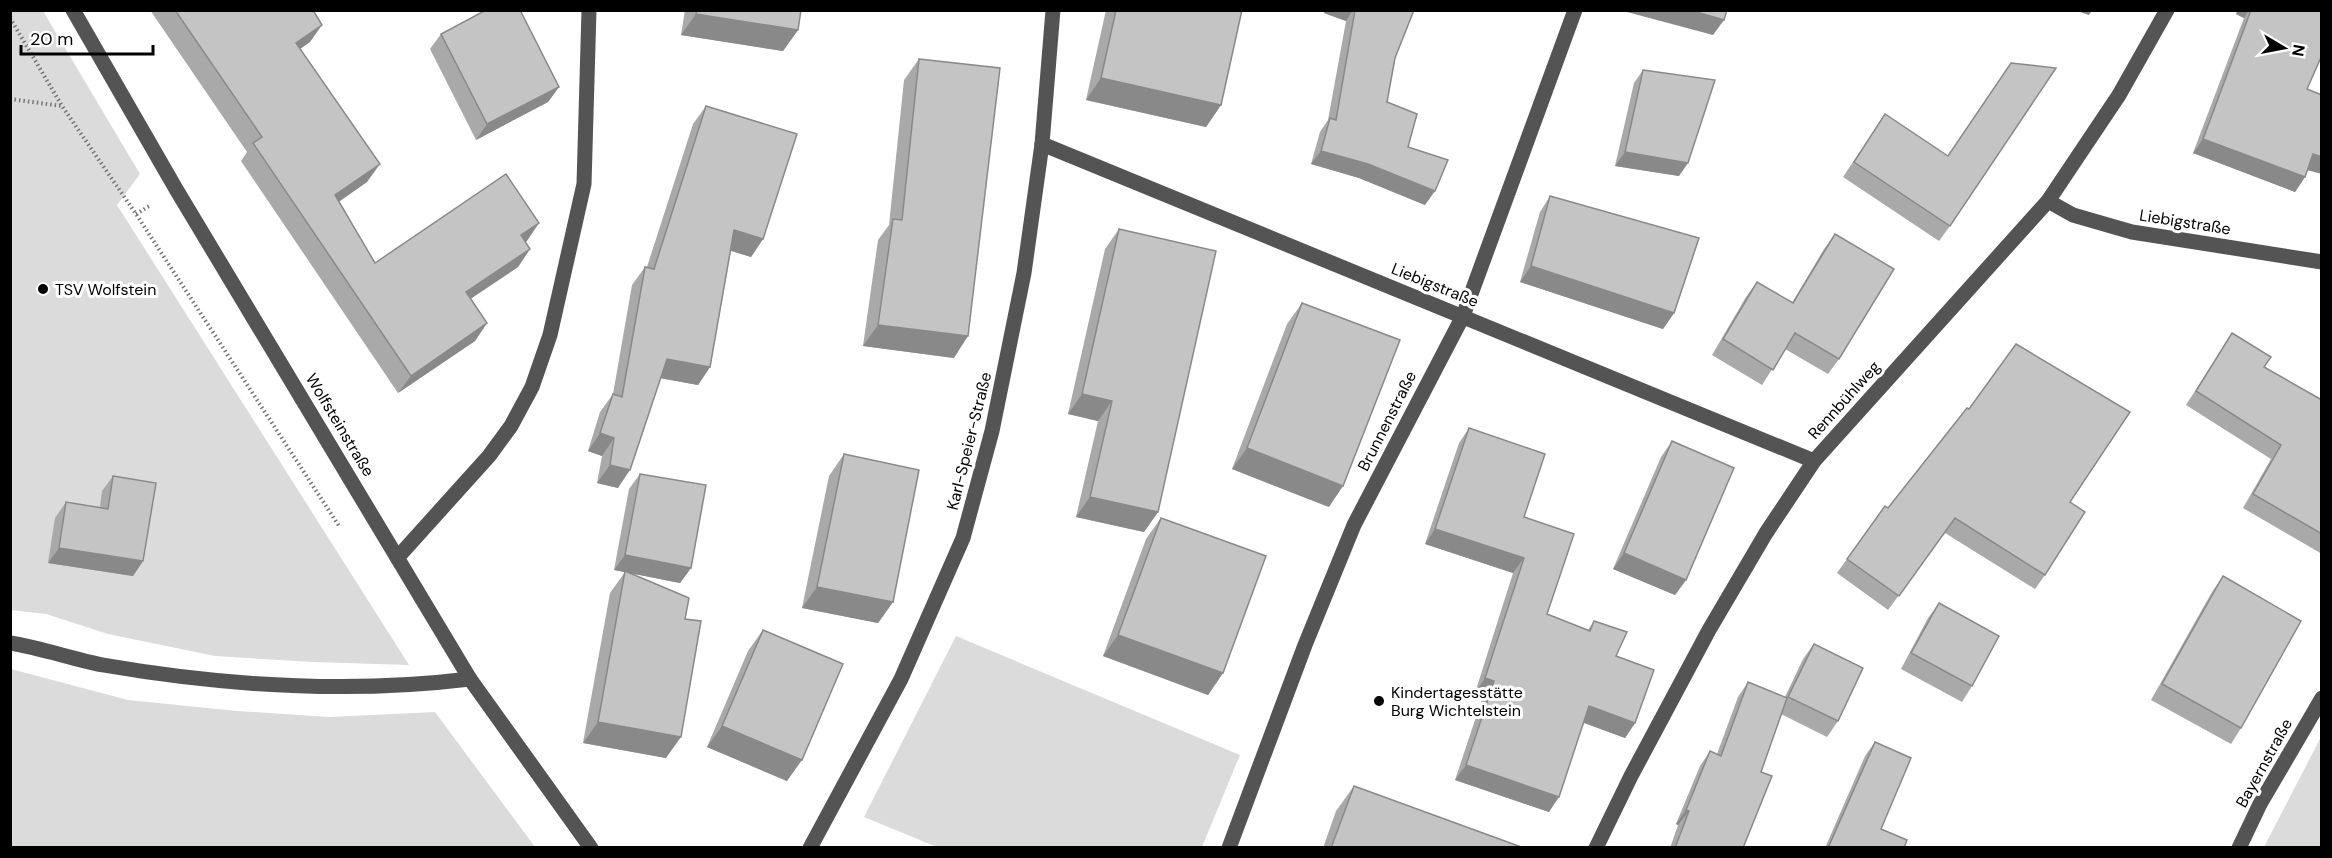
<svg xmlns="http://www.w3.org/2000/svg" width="2332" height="858" font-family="'DM Sans',sans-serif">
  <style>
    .green { fill: #dbdbdb }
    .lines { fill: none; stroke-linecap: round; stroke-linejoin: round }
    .path { stroke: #767676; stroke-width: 4; stroke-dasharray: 1.5 3; stroke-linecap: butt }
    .minor { stroke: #545454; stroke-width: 15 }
    .wall { fill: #a9a9a9 }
    .shaded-wall { fill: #898989 }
    .building { fill: #c4c4c4; stroke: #898989; stroke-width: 1.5 }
    .poi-dot { fill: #000; stroke: #fff; stroke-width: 2 }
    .labels { text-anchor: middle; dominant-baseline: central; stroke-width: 6; stroke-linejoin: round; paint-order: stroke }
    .street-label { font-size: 16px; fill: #000; stroke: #fff }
    .poi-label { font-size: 16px; fill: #000; stroke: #fff; text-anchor: start }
  </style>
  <rect width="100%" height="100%" fill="#fff"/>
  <g class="green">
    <polygon points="11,11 43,11 140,174 117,205 409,665 313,662 215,656 108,634 46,614 11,610"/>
    <polygon points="956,636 1240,755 1202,847 937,847 864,817"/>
    <polygon points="11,669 128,700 237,711 329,717 435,712 535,847 11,847"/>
    <polygon points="2321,737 2321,847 2264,847"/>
  </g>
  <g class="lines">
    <g class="path">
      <polyline points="10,18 62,106 136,214 339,526"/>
      <polyline points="10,99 62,106"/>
      <polyline points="136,214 151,205"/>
    </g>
    <g class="minor">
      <polyline points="73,10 176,189 470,679 591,848"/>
      <polyline points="1042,144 1814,461"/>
      <polyline points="2048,201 2073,215 2132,232 2322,262"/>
      <polyline points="398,557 489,456 511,426 532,387 550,335 584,184 589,10"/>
      <path d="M10,643C42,648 72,659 103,665C225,686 347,694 470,679"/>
      <polyline points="810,848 901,679 963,538 992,431 1024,273 1042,144 1053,10"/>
      <polyline points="1229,848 1305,645 1354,525 1463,316 1575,10"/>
      <polyline points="1596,848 1631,776 1709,630 1766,533 1814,461 2048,201 2119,95 2167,10"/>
      <polyline points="2239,848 2260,804 2322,698"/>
    </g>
  </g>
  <g class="wall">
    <polygon points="150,10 313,10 310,42 300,49 367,182 339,201 375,263 527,241 525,242 530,249 518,267 471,298 487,323 475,341 398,393 241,161 247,152"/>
    <polygon points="685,10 801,10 798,30 783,51 681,35"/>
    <polygon points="1106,10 1242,10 1221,105 1206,127 1086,100"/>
    <polygon points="1325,10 1414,10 1395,58 1387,102 1408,147 1425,205 1359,178 1311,164 1320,132 1328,120 1346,21 1324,13"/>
    <polygon points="2237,10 2322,10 2307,89 2307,170 2305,177 2295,192 2193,153 2244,18 2236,14"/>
    <polygon points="441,34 559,87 548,102 476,140 430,49"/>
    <polygon points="919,59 954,358 863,346 878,240 889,225 904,80"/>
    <polygon points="1643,70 1679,176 1615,166 1634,83"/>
    <polygon points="706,106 763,239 751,257 731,251 710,367 698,385 660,378 618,488 597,483 602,456 588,451 600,412 613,394 632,285 645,267 647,267 693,124"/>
    <polygon points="1885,114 1950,226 1939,241 1843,177"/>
    <polygon points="1550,196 1674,313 1663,329 1520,282 1540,212"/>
    <polygon points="1119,229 1158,512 1144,532 1076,517 1098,421 1068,414 1105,249"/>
    <polygon points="1835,234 1839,359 1828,374 1785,349 1762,385 1712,355 1746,297 1757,282 1792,303 1824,249"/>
    <polygon points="1302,303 1329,507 1232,469 1287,324"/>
    <polygon points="2232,333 2264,367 2322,400 2322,554 2243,508 2271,459 2186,405"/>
    <polygon points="1469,428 1524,517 1547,614 1588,630 1594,621 1616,656 1635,723 1625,738 1584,723 1549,812 1455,780 1483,696 1475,693 1513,573 1425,544 1459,443"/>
    <polygon points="1672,441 1686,580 1675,595 1613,569 1661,457"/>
    <polygon points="844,454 893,602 878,623 802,608 829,476"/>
    <polygon points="640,474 691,568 680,583 630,573 685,619 666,758 583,743 610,593 625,572 614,570 629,489"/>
    <polygon points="113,476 143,561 133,576 48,563 55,518 66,502 100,507 102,491"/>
    <polygon points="2070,502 2045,575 2035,589 1945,533 1888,610 1837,573 1885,506 1888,508"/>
    <polygon points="1161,518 1223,673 1208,695 1103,656 1146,539"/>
    <polygon points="2223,576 2241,728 2231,744 2151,700 2212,592"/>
    <polygon points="1939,603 1972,686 1962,702 1901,669 1928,618"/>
    <polygon points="763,630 787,781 707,747 748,651"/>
    <polygon points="1814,644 1838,721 1827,737 1781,714 1761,772 1743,848 1670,848 1678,825 1676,824 1700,766 1710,751 1717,754 1738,697 1748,682 1785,697 1803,659"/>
    <polygon points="1875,742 1881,829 1904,848 1825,848 1865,756"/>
    <polygon points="1354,786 1524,848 1323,848 1336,811"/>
  </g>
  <g class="shaded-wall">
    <polygon points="1326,10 1353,10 1346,21 1324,13"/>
    <polygon points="1628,10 1690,10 1724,20 1713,35 1627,12"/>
    <polygon points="2074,10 2092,10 2089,15"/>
    <polygon points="2239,10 2249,10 2244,18 2236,14"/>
    <polygon points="696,14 798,30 783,51 681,35"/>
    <polygon points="322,25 310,42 283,61 296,43"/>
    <polygon points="1101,78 1221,105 1206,127 1086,100"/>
    <polygon points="559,87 548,102 476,140 487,124"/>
    <polygon points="2203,139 2305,177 2295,192 2193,153"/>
    <polygon points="1321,151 1368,164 1435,191 1425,205 1359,178 1311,164"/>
    <polygon points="1625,152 1688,163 1679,176 1615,166"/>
    <polygon points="2313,154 2322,157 2322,174 2303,169"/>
    <polygon points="380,164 367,182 323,213 335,195"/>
    <polygon points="539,223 527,241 508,253 521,235"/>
    <polygon points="734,230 763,239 751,257 722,248"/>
    <polygon points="530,249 518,267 454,310 466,292"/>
    <polygon points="1531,266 1674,313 1663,329 1520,282"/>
    <polygon points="487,323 475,341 398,393 411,376"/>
    <polygon points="878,325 968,336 954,358 863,346"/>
    <polygon points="667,359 710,367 698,385 654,377"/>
    <polygon points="1082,394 1112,401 1098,421 1068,414"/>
    <polygon points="600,433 614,438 602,456 588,451"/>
    <polygon points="1247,448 1343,486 1329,507 1232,469"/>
    <polygon points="610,465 630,470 618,488 597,483"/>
    <polygon points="1090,497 1158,512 1144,532 1076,517"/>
    <polygon points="1435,529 1524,558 1513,573 1425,544"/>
    <polygon points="59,548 143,561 133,576 48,563"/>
    <polygon points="1624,553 1686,580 1675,595 1613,569"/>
    <polygon points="625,555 691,568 680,583 614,570"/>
    <polygon points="817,587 893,602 878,623 802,608"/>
    <polygon points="1118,635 1223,673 1208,695 1103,656"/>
    <polygon points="1485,678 1494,681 1483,696 1475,693"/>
    <polygon points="1589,706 1635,723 1625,738 1579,721"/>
    <polygon points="598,722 681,737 666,758 583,743"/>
    <polygon points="722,726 802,760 787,781 707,747"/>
    <polygon points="1466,765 1559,797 1549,812 1455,780"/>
    <polygon points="1686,810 1689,811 1678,825 1676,824"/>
  </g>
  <g class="building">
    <polygon points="175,10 313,10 322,25 296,43 380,164 335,195 375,263 506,174 539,223 521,235 530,249 466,292 487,323 411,376 253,143 262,137"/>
    <polygon points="486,10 520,10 559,87 487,124 441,34"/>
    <polygon points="697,10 801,10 798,30 696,14"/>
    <polygon points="1116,10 1242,10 1221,105 1101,78"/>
    <polygon points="1355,10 1414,10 1395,58 1387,102 1417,114 1408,147 1448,160 1435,191 1368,164 1321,151 1330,118 1336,120"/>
    <polygon points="1690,10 1727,10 1724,20"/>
    <polygon points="2251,10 2322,10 2322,55 2307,89 2322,95 2322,157 2313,154 2305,177 2203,139"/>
    <polygon points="919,59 1000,68 968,336 878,325 893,219 902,220"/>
    <polygon points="2011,63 2056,68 1950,226 1854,162 1885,114 1948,156"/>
    <polygon points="1643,70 1715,80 1688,163 1625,152"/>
    <polygon points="706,106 797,134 763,239 734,230 710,367 667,359 630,470 610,465 614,438 600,433 613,394 622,397 645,267 654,269"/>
    <polygon points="1550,196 1699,238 1674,313 1531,266"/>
    <polygon points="1119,229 1216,251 1158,512 1090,497 1112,401 1082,394"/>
    <polygon points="1835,234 1894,269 1839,359 1795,333 1773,370 1723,339 1757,282 1793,303"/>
    <polygon points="1302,303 1400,340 1343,486 1247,448"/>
    <polygon points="2232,333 2271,357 2264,367 2322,400 2322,534 2253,494 2281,445 2196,391"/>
    <polygon points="2016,344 2130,412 2070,502 2085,512 2045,575 1955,518 1899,596 1847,559 1885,506 1888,508 1967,408 1969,409"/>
    <polygon points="1469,428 1545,454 1524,517 1574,534 1547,614 1590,631 1594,621 1627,632 1616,656 1654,670 1635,723 1589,706 1559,797 1466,765 1494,681 1485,678 1524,558 1435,529"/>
    <polygon points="1672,441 1734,468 1686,580 1624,553"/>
    <polygon points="844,454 919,470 893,602 817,587"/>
    <polygon points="640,474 706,485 691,568 625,555"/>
    <polygon points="113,476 156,483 143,561 59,548 66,502 108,509"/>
    <polygon points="1161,518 1266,556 1223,673 1118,635"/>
    <polygon points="625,571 689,598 685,619 701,621 681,737 598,722"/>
    <polygon points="2223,576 2301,621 2241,728 2162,684"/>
    <polygon points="1939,603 1999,636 1972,686 1911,653"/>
    <polygon points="763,630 843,664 802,760 722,726"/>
    <polygon points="1814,644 1863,668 1838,721 1788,697"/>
    <polygon points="1748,682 1787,698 1761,772 1772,776 1743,848 1675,848 1689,811 1686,810 1710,751 1721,756"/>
    <polygon points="1875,742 1911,758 1881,829 1907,840 1904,848 1828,848"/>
    <polygon points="1354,786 1524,848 1331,848"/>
  </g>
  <g class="poi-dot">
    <circle cx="43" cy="289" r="6"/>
    <circle cx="1379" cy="701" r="6"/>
  </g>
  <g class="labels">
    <g class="street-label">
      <text transform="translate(2185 222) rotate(9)">Liebigstraße</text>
      <text transform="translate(1435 285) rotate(22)">Liebigstraße</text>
      <text transform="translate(1844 400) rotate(-48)">Rennbühlweg</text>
      <text transform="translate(1387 421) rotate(-63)">Brunnenstraße</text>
      <text transform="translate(340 425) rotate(59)">Wolfsteinstraße</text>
      <text transform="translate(969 441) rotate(-76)">Karl-Speier-Straße</text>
      <text transform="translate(2264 763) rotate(-61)">Bayernstraße</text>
    </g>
    <g class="poi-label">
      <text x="55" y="289">TSV Wolfstein</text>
      <text x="1391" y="692">Kindertagesstätte<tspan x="1391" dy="18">Burg Wichtelstein</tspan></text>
    </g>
  </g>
  <rect width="2332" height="858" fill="none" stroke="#000000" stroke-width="24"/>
  <g transform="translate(2284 48) rotate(100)" stroke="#ffffff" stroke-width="4.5" paint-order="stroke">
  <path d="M0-4.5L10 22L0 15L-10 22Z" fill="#000000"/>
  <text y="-9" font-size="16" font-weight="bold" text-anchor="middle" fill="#000000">N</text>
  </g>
  <path d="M21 45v9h132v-9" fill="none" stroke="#000000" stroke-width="3"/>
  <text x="30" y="45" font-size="18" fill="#000000" stroke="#ffffff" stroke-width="4.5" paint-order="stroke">20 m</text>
</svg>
